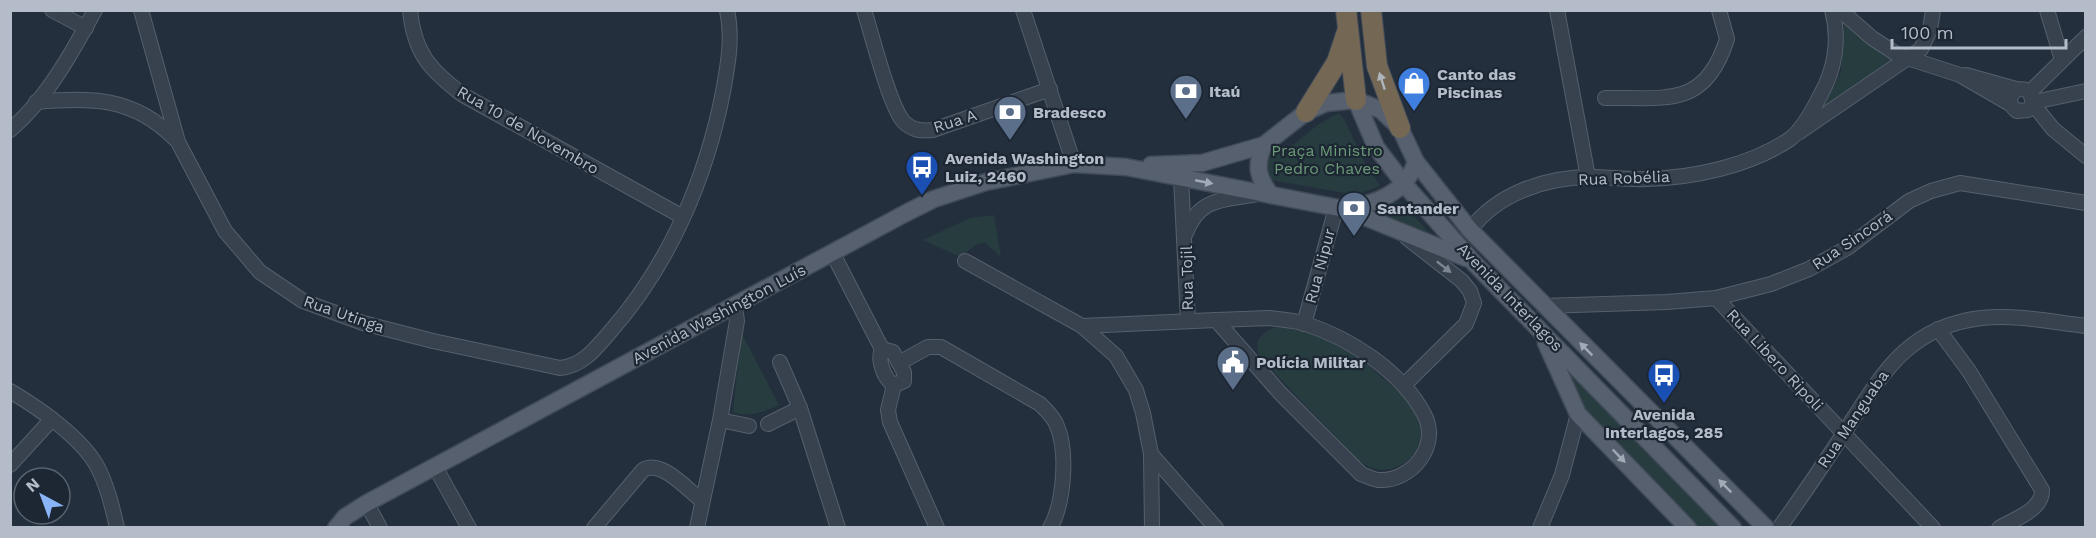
<svg xmlns="http://www.w3.org/2000/svg" width="2096" height="538" font-family="'Work Sans',sans-serif">
  <style>
    .green { fill: #263c3f }
    .lines { fill: none; stroke-linecap: round; stroke-linejoin: round }
    .minor-casing { stroke: #565f6c; stroke-width: 16 }
    .major-casing { stroke: #414a57; stroke-width: 19 }
    .highway-casing { stroke: #434c59; stroke-width: 22 }
    .minor { stroke: #38414e; stroke-width: 14 }
    .major { stroke: #56606e; stroke-width: 16 }
    .highway { stroke: #746855; stroke-width: 20 }
    .oneway { fill: #aeb4bd }
    .oneway2 { fill: #a1aab7 }
    .oneway3 { fill: #7c8592 }
    .labels { text-anchor: middle; dominant-baseline: central; stroke-width: 4.5; stroke-linejoin: round; paint-order: stroke }
    .poi-label { font-size: 16px; font-weight: bold; fill: #b4bcc9; stroke: #1d2633; text-anchor: start }
    .street-label { font-size: 16px; fill: #b4bcc9; stroke: #1d2633 }
    .park-label { font-size: 16px; fill: #6b9a76; stroke: #1d2633 }
  </style>
  <rect width="100%" height="100%" fill="#242f3e"/>
  <g class="green">
    <polygon points="1844,21 1900,58 1870,75 1821,111 1841,71"/>
    <polygon points="1339,113 1344,119 1364,161 1380,186 1356,195 1271,180 1266,169 1271,155 1294,144 1319,124"/>
    <polygon points="1400,202 1430,233 1376,214 1376,209"/>
    <polygon points="994,215 1001,257 985,243 977,244 960,257 923,240 970,218"/>
    <path d="M1276,327C1320,330 1352,350 1384,379C1400,393 1416,403 1420,425C1426,461 1384,485 1356,458L1260,358C1253,341 1260,334 1276,327Z"/>
    <path d="M741,332L779,405C763,413 750,416 733,413Z"/>
    <polygon points="1552,347 1721,527 1696,527 1582,412"/>
  </g>
  <g class="lines">
    <defs>
      <g id="minor">
        <polyline points="52,10 86,28"/>
        <path d="M141,10L178,142L225,231L260,272L303,301L363,323L433,341L560,368C583,366 596,348 610,332C669,265 706,179 723,92C728,64 733,38 727,10"/>
        <path d="M410,10C414,53 430,70 463,95L683,217"/>
        <path d="M864,10C872,35 889,104 903,121C912,131 922,131 933,130L1050,89"/>
        <polyline points="1023,10 1074,164"/>
        <polyline points="1557,10 1588,177"/>
        <polyline points="1840,10 1872,38 1898,55 1960,75 2010,104"/>
        <polyline points="2047,10 2062,60"/>
        <polyline points="1966,75 2016,89"/>
        <polyline points="2030,92 2086,37"/>
        <path d="M1605,98C1666,97 1705,109 1727,39L1719,10"/>
        <path d="M36,102C91,97 134,97 175,139"/>
        <polyline points="2034,102 2086,91"/>
        <path d="M2033,104L2028,110L2017,111C2002,101 2015,82 2030,92L2033,104L2053,129L2086,156"/>
        <path d="M10,130C46,100 73,51 95,10"/>
        <polyline points="1798,133 1921,49 1930,30 1933,10"/>
        <polyline points="1181,177 1188,321"/>
        <path d="M1470,230C1497,194 1545,177 1591,177C1609,177 1628,180 1646,179C1693,178 1750,166 1790,139C1802,130 1814,108 1821,94C1835,69 1840,39 1832,10"/>
        <path d="M1186,233C1200,196 1224,201 1258,194"/>
        <polyline points="832,252 882,349"/>
        <polyline points="965,261 1082,326 1116,356 1136,390 1143,413 1151,454 1152,528"/>
        <polyline points="1716,298 1933,528"/>
        <polyline points="1543,306 1667,302 1716,298 1771,284 1809,269 1847,248 1909,201 1931,191 1960,183 2086,203"/>
        <path d="M1269,318C1281,320 1294,320 1306,324C1351,339 1401,371 1424,414C1441,445 1412,482 1378,480C1373,479 1366,476 1361,474L1281,394L1216,320Z"/>
        <polyline points="1304,324 1336,208"/>
        <polyline points="1082,326 1216,320"/>
        <path d="M1938,329L1969,371L2042,490C2043,510 2014,519 1999,528"/>
        <path d="M882,349L893,352L904,372V381L894,385C884,379 877,360 882,349Z"/>
        <polyline points="780,362 800,408 838,528"/>
        <path d="M899,363L928,347H941L1040,404C1046,410 1054,417 1057,426C1068,452 1064,504 1050,528"/>
        <polyline points="894,385 888,410 890,422 937,528"/>
        <polyline points="1404,385 1466,324 1474,303 1470,291 1462,281 1407,238"/>
        <path d="M10,391C39,408 85,440 99,470C108,488 113,509 117,528"/>
        <polyline points="720,420 749,426"/>
        <polyline points="768,424 800,408"/>
        <polyline points="1151,454 1216,528"/>
        <polyline points="10,465 52,419"/>
        <polyline points="438,472 469,528"/>
        <polyline points="372,513 380,528"/>
        <path d="M594,528L643,470C661,459 687,489 701,500"/>
        <polyline points="697,528 720,420 737,321 735,306"/>
        <polyline points="1540,528 1562,475 1578,414"/>
        <path d="M1779,528C1802,497 1823,465 1844,433C1881,376 1906,327 1981,318C2015,314 2051,322 2086,326"/>
      </g>
      <g id="major">
        <polyline points="1356,100 1376,147 1405,185 1474,263 1733,528"/>
        <path d="M1264,145C1255,165 1257,177 1271,195"/>
        <polyline points="1151,165 1202,163 1264,145 1306,112 1326,103 1356,100 1381,110 1400,128 1416,162 1470,230 1766,528"/>
        <polyline points="1345,209 1466,258"/>
        <polyline points="1546,343 1578,414 1688,528"/>
        <path d="M336,528L345,517L367,503L906,213L934,199L986,182L1074,164L1126,167L1344,209C1375,204 1405,194 1416,162"/>
      </g>
      <g id="highway">
        <polyline points="1346,10 1356,100"/>
        <polyline points="1371,10 1377,66 1400,128"/>
        <polyline points="1306,112 1337,62 1347,32"/>
      </g>
    </defs>
    <use href="#minor" class="minor-casing"/>
    <use href="#major" class="major-casing"/>
    <use href="#highway" class="highway-casing"/>
    <use href="#minor" class="minor"/>
    <use href="#major" class="major"/>
    <use href="#highway" class="highway"/>
  </g>
  <defs><path id="oneway-solid" d="M-6-.8H1V-3.2L6.5 0L1 3.2V.8H-6Z" transform="scale(1.5)"/></defs>
  <use class="oneway" href="#oneway-solid" transform="translate(1382 81) rotate(-108)"/>
  <g class="oneway2">
    <use href="#oneway-solid" transform="translate(1204 182) rotate(11)"/>
    <use href="#oneway-solid" transform="translate(1586 349) rotate(-135)"/>
    <use href="#oneway-solid" transform="translate(1619 456) rotate(46)"/>
    <use href="#oneway-solid" transform="translate(1725 486) rotate(-135)"/>
  </g>
  <use class="oneway3" href="#oneway-solid" transform="translate(1444 267) rotate(38)"/>
  <defs>
    <symbol id="shop-pin" viewBox="-11 -11 22 30"><path d="M0 17L-7.5 6A9.5 9.5 0 1 1 7.5 6Z" fill="#3f7fe0" stroke="#1d2633"/><path d="M-5-2.5h2.3a2.7 3.5 0 0 1 5.4 0H5L5.5 6h-11ZM-1.5-2.5h3a1.5 2.3 0 0 0-3 0Z" fill="#fff"/></symbol>
    <symbol id="bank-pin" viewBox="-11 -11 22 30"><path d="M0 17L-7.5 6A9.5 9.5 0 1 1 7.5 6Z" fill="#5c6f8a" stroke="#1d2633"/><path d="M-6-4H6V4H-6ZM0-2.3a2.3 2.3 0 1 0 0 4.6a2.3 2.3 0 1 0 0-4.6Z" fill="#fff"/></symbol>
    <symbol id="bus-pin" viewBox="-11 -11 22 30"><path d="M0 17L-7.5 6A9.5 9.5 0 1 1 7.5 6Z" fill="#1a4fb4" stroke="#1d2633"/><path d="M-5-6H5V4H4V6H2V4H-2V6H-4V4H-5ZM-3.5-4V0h7V-4ZM-3.5 1.2v1.5H-2V1.2ZM2 1.2v1.5H3.5V1.2Z" fill="#fff"/></symbol>
    <symbol id="civic-pin" viewBox="-11 -11 22 30"><path d="M0 17L-7.5 6A9.5 9.5 0 1 1 7.5 6Z" fill="#5c6f8a" stroke="#1d2633"/><path d="M-.6-6.5H3V-4.5H.6V-3L4-1V1h2V6H-6V1h2V-1L-.6-3ZM-1.2 2.5V6h2.4V2.5Z" fill="#fff"/></symbol>
  </defs>
  <g fill-rule="evenodd">
    <use href="#shop-pin" x="1395" y="64" width="38" height="52"/>
    <use href="#bank-pin" x="1167" y="72" width="38" height="52"/>
    <use href="#bank-pin" x="991" y="93" width="38" height="52"/>
    <use href="#bus-pin" x="903" y="148" width="38" height="52"/>
    <use href="#bank-pin" x="1335" y="189" width="38" height="52"/>
    <use href="#civic-pin" x="1214" y="343" width="38" height="52"/>
    <use href="#bus-pin" x="1645" y="356" width="38" height="52"/>
  </g>
  <g class="labels">
    <g class="poi-label">
      <text x="1437" y="74">Canto das<tspan x="1437" dy="18">Piscinas</tspan></text>
      <text x="1209" y="91">Itaú</text>
      <text x="1033" y="112">Bradesco</text>
      <text x="945" y="158">Avenida Washington<tspan x="945" dy="18">Luiz, 2460</tspan></text>
      <text x="1377" y="208">Santander</text>
      <text x="1256" y="362">Polícia Militar</text>
      <text x="1664" y="414" text-anchor="middle">Avenida<tspan x="1664" dy="18">Interlagos, 285</tspan></text>
    </g>
    <g class="street-label">
      <text transform="translate(955 121) rotate(-18)">Rua A</text>
      <text transform="translate(528 130) rotate(30)">Rua 10 de Novembro</text>
      <text transform="translate(1624 178) rotate(-2)">Rua Robélia</text>
      <text transform="translate(1852 240) rotate(-34)">Rua Sincorá</text>
      <text transform="translate(1320 266) rotate(-75)">Rua Nipur</text>
      <text transform="translate(1187 278) rotate(-91)">Rua Tojil</text>
      <text transform="translate(1510 297) rotate(46)">Avenida Interlagos</text>
      <text transform="translate(344 314) rotate(19)">Rua Utinga</text>
      <text transform="translate(719 314) rotate(-28)">Avenida Washington Luís</text>
      <text transform="translate(1775 360) rotate(47)">Rua Libero Ripoli</text>
      <text transform="translate(1853 419) rotate(-56)">Rua Manguaba</text>
    </g>
    <g class="park-label">
      <text x="1327" y="150">Praça Ministro<tspan x="1327" dy="18">Pedro Chaves</tspan></text>
    </g>
  </g>
  <rect width="2096" height="538" fill="none" stroke="#b4bcc9" stroke-width="24"/>
  <g transform="translate(42 496) rotate(319)"><circle r="28" fill="#1d2633" stroke="#59626f" stroke-width="1.5"/>
  <path d="M0-4.5L10 22L0 15L-10 22Z" fill="#8ab4f8"/>
  <text y="-9" font-size="16" font-weight="bold" text-anchor="middle" fill="#b4bcc9">N</text>
  </g>
  <path d="M1892 39v9h174v-9" fill="none" stroke="#b4bcc9" stroke-width="3"/>
  <text x="1901" y="39" font-size="18" fill="#b4bcc9" stroke="#1d2633" stroke-width="4.5" paint-order="stroke">100 m</text>
</svg>
